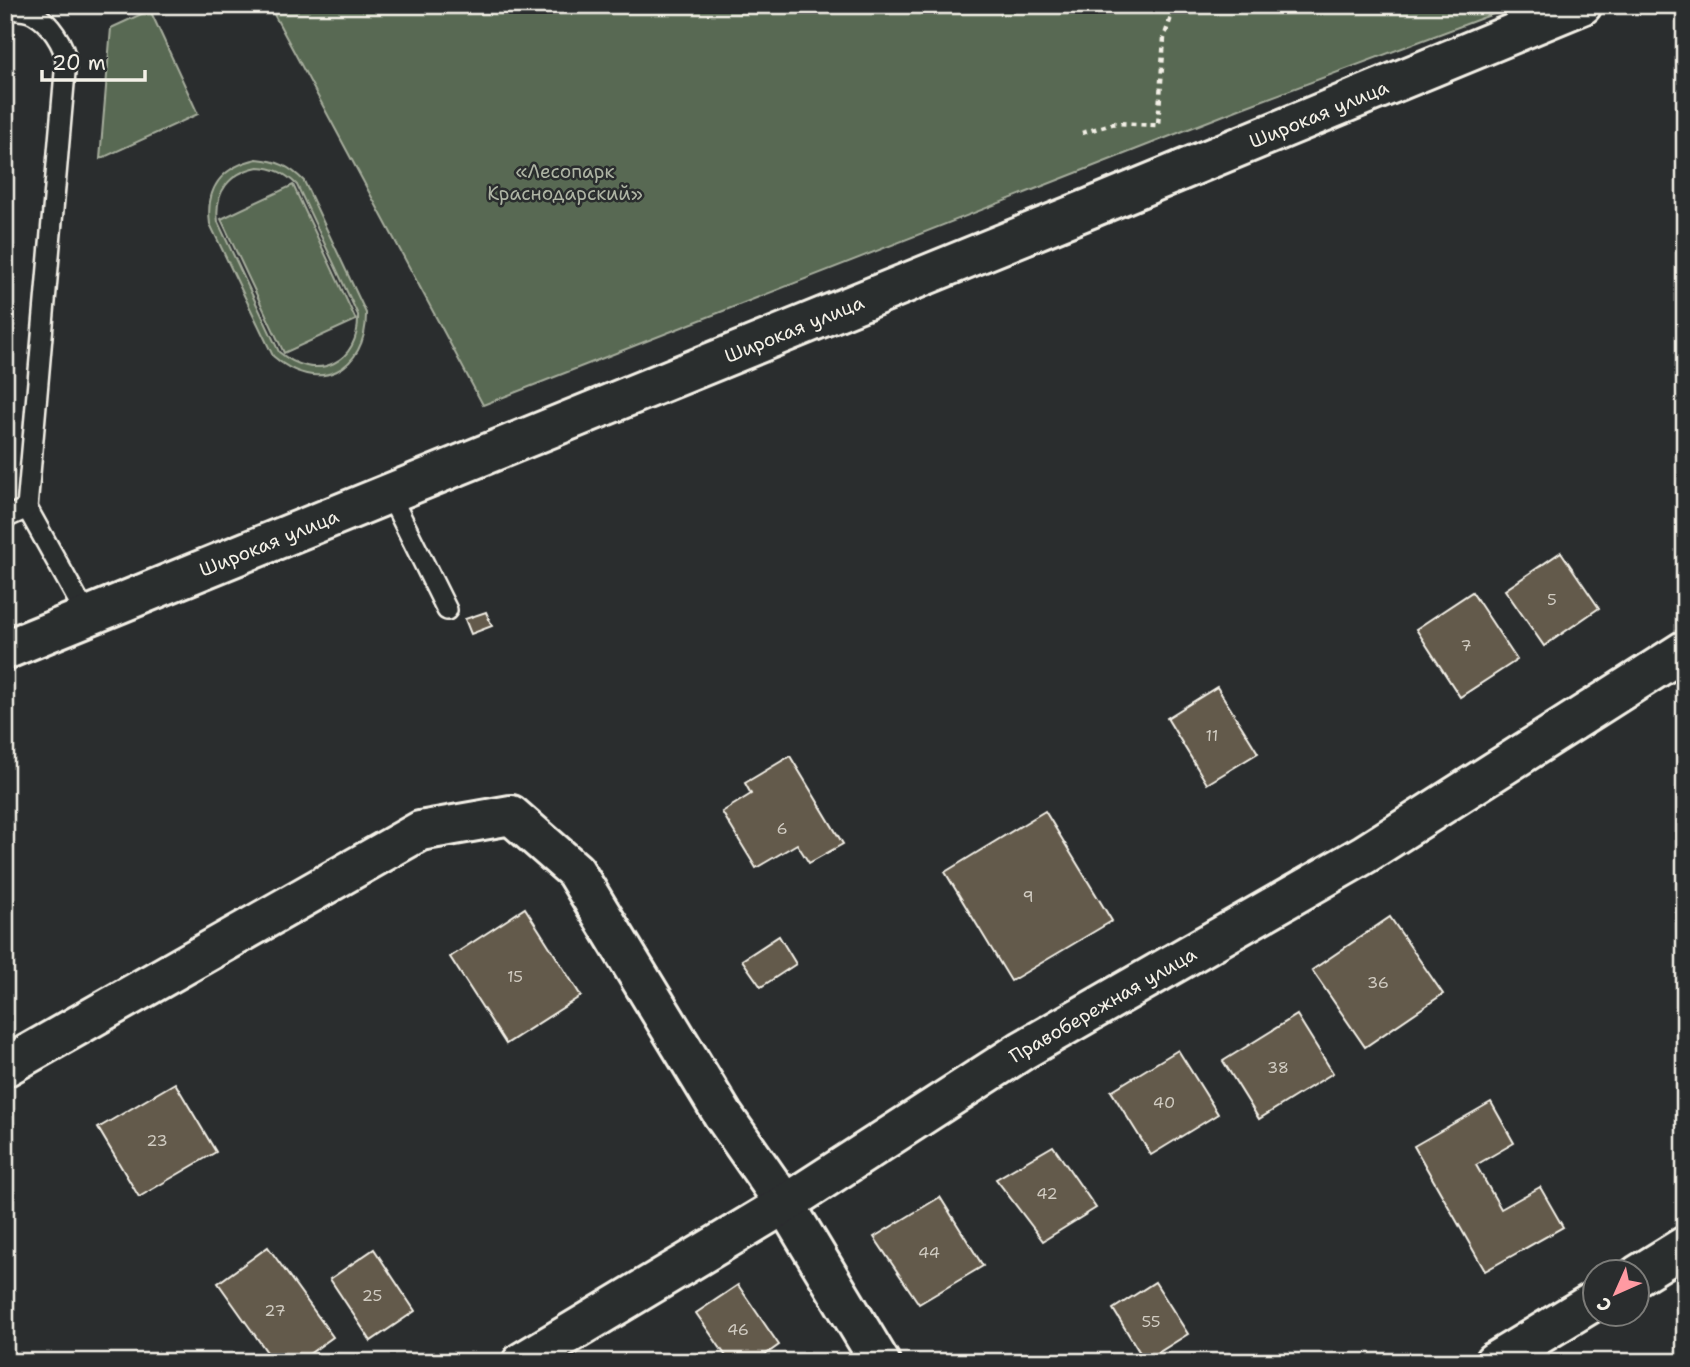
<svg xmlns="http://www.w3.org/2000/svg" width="1690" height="1367" font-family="'Shantell Sans',sans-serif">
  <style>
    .green { fill: #596952; stroke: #a6ad9d; stroke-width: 2; fill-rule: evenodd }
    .building { fill: #645a4b; stroke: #f4f1e8; stroke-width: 2 }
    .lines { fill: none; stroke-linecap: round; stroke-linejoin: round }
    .lane-casing { stroke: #f4f1e8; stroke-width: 24 }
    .street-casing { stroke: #f4f1e8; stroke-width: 44 }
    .path { stroke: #f4f1e8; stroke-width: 4.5; stroke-dasharray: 5 5; stroke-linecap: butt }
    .lane { stroke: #2a2d2e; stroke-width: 19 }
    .street { stroke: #2a2d2e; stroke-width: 38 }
    .labels { text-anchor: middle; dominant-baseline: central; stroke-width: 5; stroke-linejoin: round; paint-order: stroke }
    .number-label { font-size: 16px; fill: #d0cbc1 }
    .street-label { font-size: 19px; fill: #f4f1e8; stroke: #2a2d2e }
    .park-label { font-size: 19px; fill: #aeb4a4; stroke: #2a2d2e }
  </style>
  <rect width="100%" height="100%" fill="#2a2d2e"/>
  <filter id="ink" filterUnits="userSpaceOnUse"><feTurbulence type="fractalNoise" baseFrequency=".0143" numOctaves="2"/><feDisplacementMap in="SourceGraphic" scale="14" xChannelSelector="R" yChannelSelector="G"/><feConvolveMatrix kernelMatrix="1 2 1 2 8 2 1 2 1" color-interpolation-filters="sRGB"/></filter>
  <g filter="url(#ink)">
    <g class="green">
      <polygon points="269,5 1517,5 1242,108 483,405"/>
      <polygon points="150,10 198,114 100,159 111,28"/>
      <path d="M257,159C278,161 289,166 304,181L366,313C367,372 317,395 273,356L210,224C205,187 222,167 257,159ZM258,167C275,168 285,173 297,185L358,315C360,364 316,383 279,352L218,222C214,192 229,173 258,167Z"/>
      <polygon points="293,185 356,320 284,353 221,219"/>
    </g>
    <g class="building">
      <polygon points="5,68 11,72 5,134"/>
      <polygon points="1561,552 1599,608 1544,646 1505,590"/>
      <polygon points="1472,592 1517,660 1460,697 1416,629"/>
      <polygon points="486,612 492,626 471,634 465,619"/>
      <polygon points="1217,687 1258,753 1207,784 1167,718"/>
      <polygon points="790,756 843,844 809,863 797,844 756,868 722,812 751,794 745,783"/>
      <polygon points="1045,811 1112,921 1011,981 945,872"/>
      <polygon points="525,908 581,996 506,1044 450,957"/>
      <polygon points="1390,917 1443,994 1365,1047 1312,970"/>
      <polygon points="779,936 796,964 761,987 742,960"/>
      <polygon points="1297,1015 1333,1073 1259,1119 1223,1061"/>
      <polygon points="1178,1050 1218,1114 1151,1155 1111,1091"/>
      <polygon points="175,1083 216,1152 139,1197 98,1128"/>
      <polygon points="1491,1102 1514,1143 1476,1165 1501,1209 1540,1187 1563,1227 1485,1271 1414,1146"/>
      <polygon points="1053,1146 1096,1208 1043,1241 996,1179"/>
      <polygon points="940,1197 983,1266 919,1304 874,1237"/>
      <polygon points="268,1247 333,1337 298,1362 274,1362 218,1283"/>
      <polygon points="374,1249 415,1311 371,1341 330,1279"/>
      <polygon points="1155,1282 1188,1334 1145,1361 1113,1309"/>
      <polygon points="738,1285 779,1345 755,1362 730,1362 696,1313"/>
    </g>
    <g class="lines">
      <defs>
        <g id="lane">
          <path d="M5,9C15,10 26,9 34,14C50,23 64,44 66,61L27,508L87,616"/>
          <polyline points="389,493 447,610"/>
          <polyline points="5,518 27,508"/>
        </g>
        <g id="street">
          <path id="s1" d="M5,650L1093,207L1582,5"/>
          <polyline points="5,1067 420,831 511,815 575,871 723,1115 785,1204 880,1362"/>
          <polyline points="1638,1275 1685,1246"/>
          <path id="s2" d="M522,1362L785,1204L1023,1050L1365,854L1685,650"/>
          <polyline points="1494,1362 1596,1300"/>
        </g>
      </defs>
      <use href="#lane" class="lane-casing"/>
      <use href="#street" class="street-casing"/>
      <polyline class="path" points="1082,133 1115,123 1158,125 1164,38 1175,5"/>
      <use href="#lane" class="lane"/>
      <use href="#street" class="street"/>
    </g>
  </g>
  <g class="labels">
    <g class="number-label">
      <text x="1552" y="599">5</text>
      <text x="1466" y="645">7</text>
      <text x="1212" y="735">11</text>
      <text x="782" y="828">6</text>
      <text x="1028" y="896">9</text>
      <text x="515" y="976">15</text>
      <text x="1378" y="982">36</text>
      <text x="1278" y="1067">38</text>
      <text x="1164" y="1102">40</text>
      <text x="157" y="1140">23</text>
      <text x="1047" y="1193">42</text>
      <text x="929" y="1252">44</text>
      <text x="372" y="1295">25</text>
      <text x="275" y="1310">27</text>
      <text x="1151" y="1321">55</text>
      <text x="738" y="1329">46</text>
    </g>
    <g class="street-label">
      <text stroke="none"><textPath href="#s1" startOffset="1419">Широкая улица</textPath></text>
      <text stroke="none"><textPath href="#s1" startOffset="852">Широкая улица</textPath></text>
      <text stroke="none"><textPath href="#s1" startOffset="285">Широкая улица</textPath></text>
      <text stroke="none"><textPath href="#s2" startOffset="682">Правобережная улица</textPath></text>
    </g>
    <g class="park-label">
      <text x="565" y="171">«Лесопарк<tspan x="565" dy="22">Краснодарский»</tspan></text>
    </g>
  </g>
  <rect width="1690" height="1367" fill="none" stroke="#2a2d2e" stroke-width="28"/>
  <rect x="14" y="14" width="1662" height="1339" fill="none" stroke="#f4f1e8" stroke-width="2.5" filter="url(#ink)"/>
  <g transform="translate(1616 1293) rotate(225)"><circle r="33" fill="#2a2d2e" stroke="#7b7b78" stroke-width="2"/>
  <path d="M0-5L12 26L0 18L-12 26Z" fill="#ff9aa2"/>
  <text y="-10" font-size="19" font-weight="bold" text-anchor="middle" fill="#f4f1e8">С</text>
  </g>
  <path d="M42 70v10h103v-10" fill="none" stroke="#f4f1e8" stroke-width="3.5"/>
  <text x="52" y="70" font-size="21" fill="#f4f1e8" stroke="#2a2d2e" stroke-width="5" paint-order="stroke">20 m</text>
</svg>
